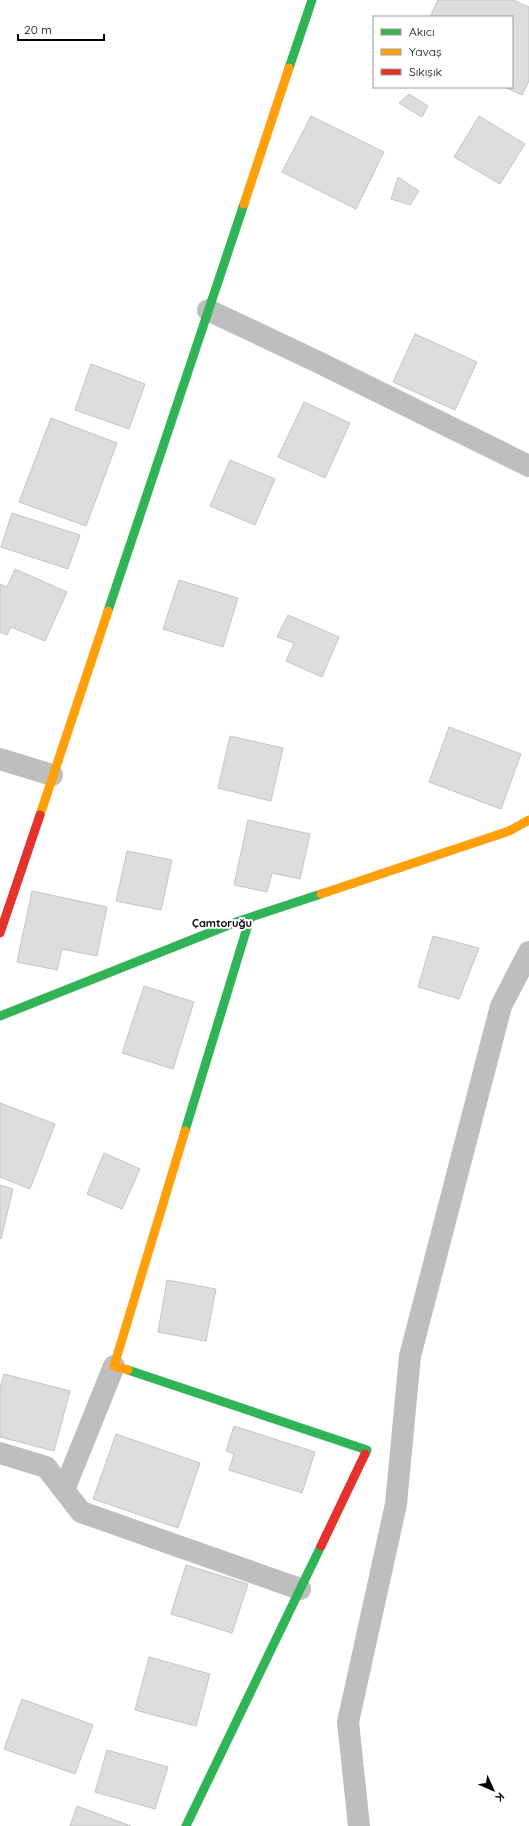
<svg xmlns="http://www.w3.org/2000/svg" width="529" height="1826" font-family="Quicksand,sans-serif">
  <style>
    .building { fill: #ddd; stroke: #c5c5c5 }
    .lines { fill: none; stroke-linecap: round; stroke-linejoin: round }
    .street { stroke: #bebebe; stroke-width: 22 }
    .fast { stroke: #30b455; stroke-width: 9 }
    .slow { stroke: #ff9f0a; stroke-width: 9 }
    .jam { stroke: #e5322d; stroke-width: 9 }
    .labels { text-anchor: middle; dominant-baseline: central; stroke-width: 4; stroke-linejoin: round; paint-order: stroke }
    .neighbourhood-label { font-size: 11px; font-weight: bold; fill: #000; stroke: #fff }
  </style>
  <rect width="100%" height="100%" fill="#fff"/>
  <g class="building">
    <polygon points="438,0 513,0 529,7 529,81 522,95 504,87 512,87 512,17 430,17"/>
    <polygon points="409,94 428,106 422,117 399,103"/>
    <polygon points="311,116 384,152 356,209 282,172"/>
    <polygon points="479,116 525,144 500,184 454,157"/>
    <polygon points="398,177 419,191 410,205 391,199"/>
    <polygon points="415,334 477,362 455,410 393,382"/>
    <polygon points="91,364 145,384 129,429 75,410"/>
    <polygon points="304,402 350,423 325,478 278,457"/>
    <polygon points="51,418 117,443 86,526 19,502"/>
    <polygon points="230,460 275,479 255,525 210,506"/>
    <polygon points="12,513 80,535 68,569 1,547"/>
    <polygon points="15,569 67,592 45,641 11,627 7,635 0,632 0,584 7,587"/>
    <polygon points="179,580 238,598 223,647 163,629"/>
    <polygon points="288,615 339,637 322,677 286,661 294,643 277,637"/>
    <polygon points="449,727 521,754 501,809 429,782"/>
    <polygon points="230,736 283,748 271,801 218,788"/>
    <polygon points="248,820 310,834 300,879 272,873 267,892 234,885"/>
    <polygon points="127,851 172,860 161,910 116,901"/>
    <polygon points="32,891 107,907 97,956 62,949 57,970 17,962"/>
    <polygon points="433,936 479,948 459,999 418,987"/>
    <polygon points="144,986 194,1002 173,1069 122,1053"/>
    <polygon points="0,1103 55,1124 30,1189 0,1177"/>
    <polygon points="104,1153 140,1169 122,1209 87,1194"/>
    <polygon points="0,1185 13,1189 1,1239 0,1238"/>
    <polygon points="167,1280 216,1289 206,1341 158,1332"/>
    <polygon points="4,1374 70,1391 54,1451 0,1437 0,1387"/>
    <polygon points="234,1426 315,1452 302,1493 229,1470 234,1454 226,1451"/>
    <polygon points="116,1434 200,1463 178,1528 93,1499"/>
    <polygon points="186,1565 248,1584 232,1633 171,1614"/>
    <polygon points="149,1657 210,1674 196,1726 135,1710"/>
    <polygon points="22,1699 93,1725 75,1774 4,1749"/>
    <polygon points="107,1750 168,1767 155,1809 95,1792"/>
    <polygon points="77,1806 131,1826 70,1826"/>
  </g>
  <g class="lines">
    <g class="street">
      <polyline points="208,310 316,361 529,466"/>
      <polyline points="0,759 52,775"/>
      <polyline points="0,1453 46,1467 81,1512 300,1589"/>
      <polyline points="64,1490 114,1366"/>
      <polyline points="359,1826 348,1722 396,1504 410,1356 501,1006 529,952"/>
    </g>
    <g class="fast">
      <polyline points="289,68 312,0"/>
      <polyline points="108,611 244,204"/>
      <polyline points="0,1016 239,921 321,894"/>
      <polyline points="185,1131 250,918"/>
      <polyline points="128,1370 367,1450 365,1454"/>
      <polyline points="186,1826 321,1546"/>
    </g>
    <g class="slow">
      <polyline points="244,204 289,68"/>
      <polyline points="40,815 108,611"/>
      <polyline points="321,894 509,831 529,820"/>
      <polyline points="128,1370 114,1366 185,1131"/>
    </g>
    <g class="jam">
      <polyline points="0,933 40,815"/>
      <polyline points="321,1546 365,1454"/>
    </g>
  </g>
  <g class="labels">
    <g class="neighbourhood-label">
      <text x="222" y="923">Çamtoruğu</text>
    </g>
  </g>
  <rect x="373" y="16" width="140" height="72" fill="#ffffff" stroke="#999999"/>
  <rect x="381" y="29" width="20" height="6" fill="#30b455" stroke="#999999"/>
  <text x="409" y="36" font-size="12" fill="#000000">Akıcı</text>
  <rect x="381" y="49" width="20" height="6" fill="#ff9f0a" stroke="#999999"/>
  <text x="409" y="56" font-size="12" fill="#000000">Yavaş</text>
  <rect x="381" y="69" width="20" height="6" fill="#e5322d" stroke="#999999"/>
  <text x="409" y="76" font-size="12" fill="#000000">Sıkışık</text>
  <g transform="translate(493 1790) rotate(135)" stroke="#ffffff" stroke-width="3" paint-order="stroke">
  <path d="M0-3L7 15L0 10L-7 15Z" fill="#000000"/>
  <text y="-6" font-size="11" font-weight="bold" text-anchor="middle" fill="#000000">K</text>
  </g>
  <path d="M18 34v6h86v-6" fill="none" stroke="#000000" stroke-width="2"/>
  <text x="24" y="34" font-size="12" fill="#000000" stroke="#ffffff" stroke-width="3" paint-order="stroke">20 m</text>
</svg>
